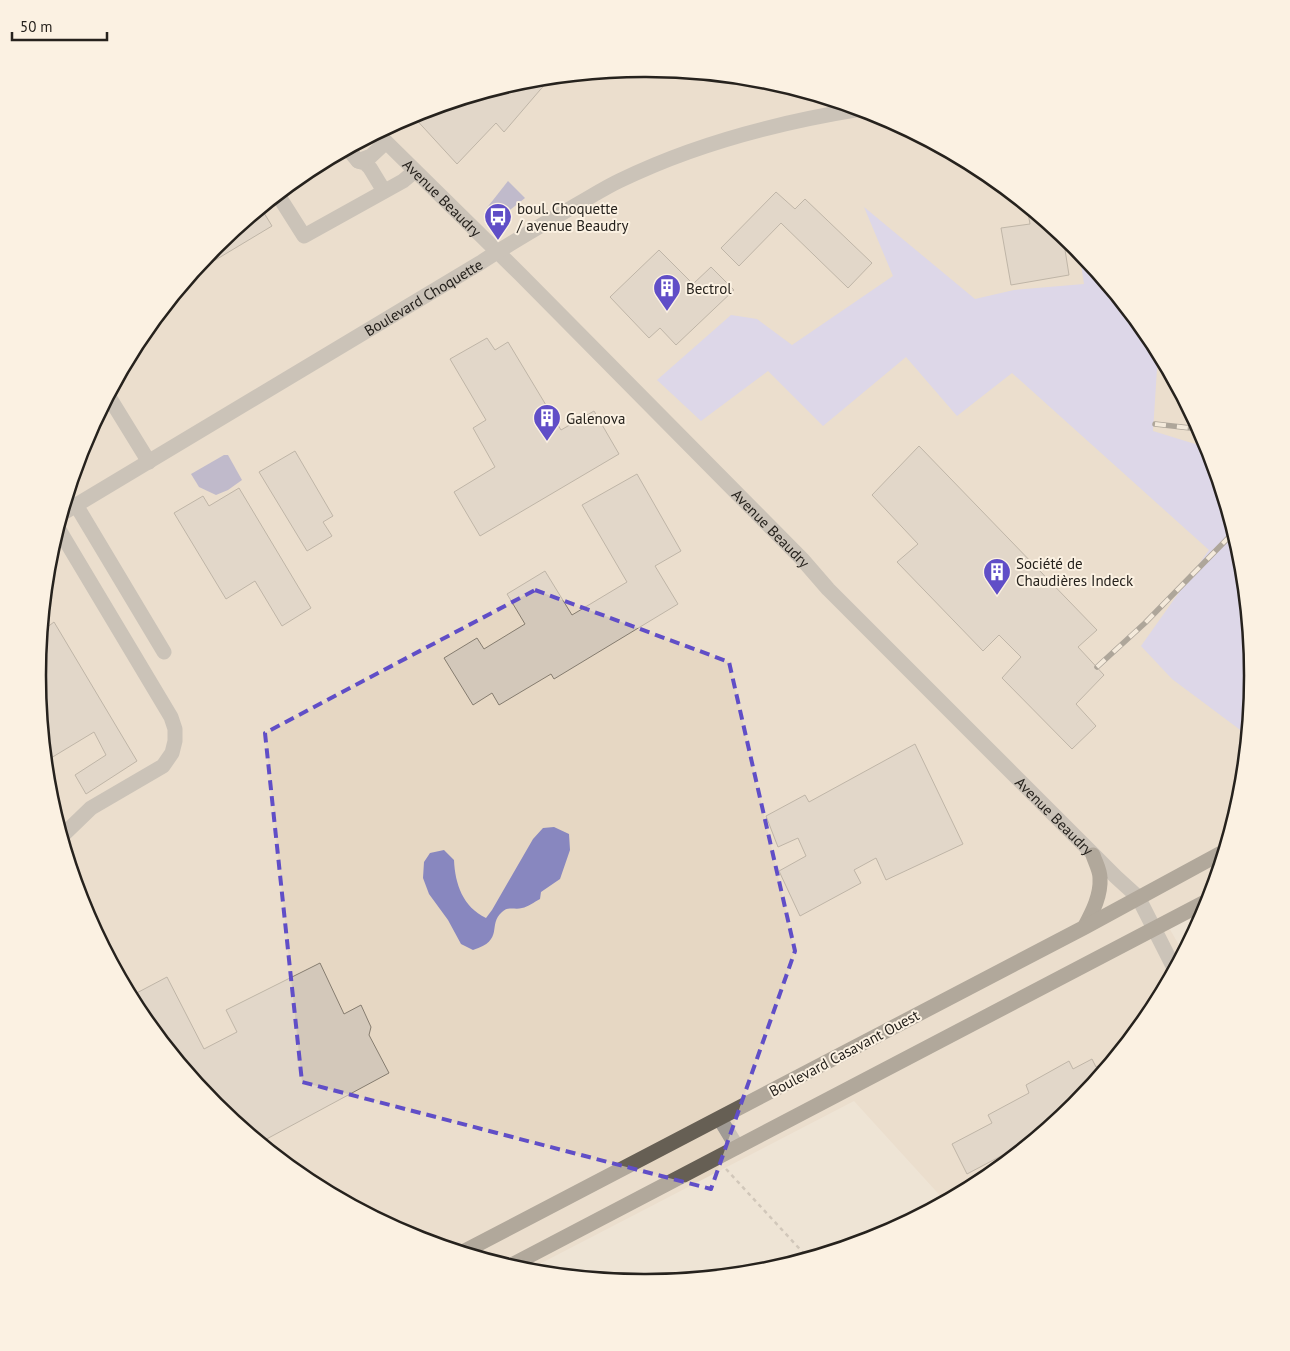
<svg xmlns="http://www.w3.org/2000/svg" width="1290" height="1351" font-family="'PT Sans',sans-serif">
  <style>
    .built { fill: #e6d7c3 }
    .green { fill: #c7c7ff }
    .water { fill: #8887bf }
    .building { fill: #d3c8ba; stroke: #857c6f }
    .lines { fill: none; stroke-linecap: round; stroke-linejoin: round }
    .path { stroke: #ada599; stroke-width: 2.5; stroke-dasharray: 4 4; stroke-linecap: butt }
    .minor { stroke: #a09b95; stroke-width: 15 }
    .major { stroke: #665f54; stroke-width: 15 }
    .rail-casing { stroke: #615b53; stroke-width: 5.5 }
    .rail { stroke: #fbf1e2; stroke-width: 4; stroke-dasharray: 11; stroke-linecap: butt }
    .marked { fill: none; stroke: #604ec7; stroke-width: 4; stroke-dasharray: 10 6; stroke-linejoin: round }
    .labels { text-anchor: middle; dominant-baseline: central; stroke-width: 4; stroke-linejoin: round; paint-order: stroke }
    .street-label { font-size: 15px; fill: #26221d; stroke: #fbf1e2 }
    .poi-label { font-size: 15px; fill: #26221d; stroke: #fbf1e2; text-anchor: start }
    .rim { fill: none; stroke: #26221d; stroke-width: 2.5 }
  </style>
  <rect width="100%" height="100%" fill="#eee4d5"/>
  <polygon class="built" points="645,68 764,80 878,114 983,171 1075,246 1150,338 1206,443 1241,557 1252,676 1241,794 1207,906 1168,926 1183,952 1150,1013 1074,1105 982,1181 945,1201 854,1101 526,1271 412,1237 307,1180 215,1105 140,1013 84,908 49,794 38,675 49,557 84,443 140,338 216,246 308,170 413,114 527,80"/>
  <polygon class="green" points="864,207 975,299 1014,290 1084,284 1079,251 1150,338 1158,353 1153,431 1208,448 1241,557 1252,676 1247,735 1172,679 1141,646 1209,550 1012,373 957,416 906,357 823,426 768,371 701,421 657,380 731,315 757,319 792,345 893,276"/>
  <g class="water">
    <polygon points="508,181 525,198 505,214 499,216 486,209"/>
    <polygon points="224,455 228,455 242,480 228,490 216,495 199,487 191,474"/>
    <path d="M554,827L569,834L570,850L560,879L541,892L540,899C534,902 528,907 522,908C515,910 508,906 502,912C487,925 505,940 473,950L461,944L448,920L429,894L423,878L424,862L430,853L444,850L454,860C455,884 463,907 486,918L492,910L533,839L543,828Z"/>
  </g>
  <g class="building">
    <polygon points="552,77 540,90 504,132 496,123 457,164 412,115 527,80"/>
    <polygon points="776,192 795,209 805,199 872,263 848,288 781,223 739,266 721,248"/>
    <polygon points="1027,207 1063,237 1069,275 1011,285 1001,228 1030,224"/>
    <polygon points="261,208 272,226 197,271 196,270 216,246"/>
    <polygon points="659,250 693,284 711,267 734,290 676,345 660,328 649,338 610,297"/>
    <polygon points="487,338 495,350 508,342 561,430 594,411 619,454 480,536 454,492 495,467 473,428 486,420 450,359"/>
    <polygon points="919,446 1097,630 1078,647 1104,675 1076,704 1096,726 1072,749 1002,678 1021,657 999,635 983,651 897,562 918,544 872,495"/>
    <polygon points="295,451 333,516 323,522 332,536 307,551 259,472"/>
    <polygon points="637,474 681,551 655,566 678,604 554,679 551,674 499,705 492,693 473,705 444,658 477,638 484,649 525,624 507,594 545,571 572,615 627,582 582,505"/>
    <polygon points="239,488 311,608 282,626 255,581 226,599 174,513 203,496 209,506"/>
    <polygon points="54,622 137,761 86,794 75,775 106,755 94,732 46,761 38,675 42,631"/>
    <polygon points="915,744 963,844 886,880 876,858 854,870 861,883 800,916 779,871 806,856 798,838 778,847 766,816 805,795 809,802"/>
    <polygon points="320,963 344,1014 361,1005 371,1027 369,1035 389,1073 261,1142 215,1105 140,1013 131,996 167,977 204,1049 237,1032 226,1010"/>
    <polygon points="1113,1058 1074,1105 1033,1139 967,1174 952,1144 992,1123 988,1115 1029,1093 1026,1085 1069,1061 1073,1069 1092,1059 1096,1067"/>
  </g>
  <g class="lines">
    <polyline class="path" points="726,1169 808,1258"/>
    <g class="minor">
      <path id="s1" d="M377,133L520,274L802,559L828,589L1116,877L1138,897L1174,968"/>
      <polyline points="348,149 358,161 365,163 370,168 384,191"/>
      <polyline points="358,161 371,156 386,142"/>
      <polyline points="278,195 304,236 403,181 415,171"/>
      <polyline points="109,397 149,462"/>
      <polyline points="76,505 164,652"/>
      <path id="s2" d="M63,513L480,263C512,242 545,223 578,204C592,196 606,187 621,180C695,144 780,122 861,109"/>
      <polyline points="58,528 171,717 175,729 175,741 172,753 163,766 91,808 62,836"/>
      <polyline points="720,1119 737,1147"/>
    </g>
    <g class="major">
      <path d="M1085,926C1093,911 1101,895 1100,878C1100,870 1095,862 1093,855"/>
      <polyline points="463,1252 1085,927 1223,852"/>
      <polyline points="510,1266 1209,900"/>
    </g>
    <defs>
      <g id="rail">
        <polyline points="1155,424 1199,429"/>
        <polyline points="1097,667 1145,623 1233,533"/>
      </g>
    </defs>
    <use href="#rail" class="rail-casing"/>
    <use href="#rail" class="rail"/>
  </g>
  <path d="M0 0H1290V1351H0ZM535,590L729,662L795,951L711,1189L302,1082L265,733Z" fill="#eee4d5" fill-opacity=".55" fill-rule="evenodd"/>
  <path class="marked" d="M535,590L729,662L795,951L711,1189L302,1082L265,733Z"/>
  <defs>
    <symbol id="bus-pin" viewBox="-11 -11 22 30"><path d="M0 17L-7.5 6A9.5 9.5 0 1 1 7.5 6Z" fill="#604ec7" stroke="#fbf1e2"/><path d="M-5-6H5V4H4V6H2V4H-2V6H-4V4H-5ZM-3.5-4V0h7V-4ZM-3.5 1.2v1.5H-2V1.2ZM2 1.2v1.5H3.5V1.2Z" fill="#fff"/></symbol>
    <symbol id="building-pin" viewBox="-11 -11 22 30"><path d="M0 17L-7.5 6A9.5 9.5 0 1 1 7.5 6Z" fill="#604ec7" stroke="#fbf1e2"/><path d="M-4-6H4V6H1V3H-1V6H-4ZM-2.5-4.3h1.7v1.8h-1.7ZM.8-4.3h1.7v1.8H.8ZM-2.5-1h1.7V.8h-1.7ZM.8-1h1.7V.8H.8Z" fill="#fff"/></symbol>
  </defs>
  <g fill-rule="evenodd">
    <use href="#bus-pin" x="482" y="201" width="32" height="43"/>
    <use href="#building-pin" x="651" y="272" width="32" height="43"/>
    <use href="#building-pin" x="531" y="402" width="32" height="43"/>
    <use href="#building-pin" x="981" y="556" width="32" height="43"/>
  </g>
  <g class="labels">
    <g class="street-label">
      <text stroke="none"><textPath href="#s1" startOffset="92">Avenue Beaudry</textPath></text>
      <text stroke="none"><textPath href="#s2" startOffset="420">Boulevard Choquette</textPath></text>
      <text stroke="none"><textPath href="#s1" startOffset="558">Avenue Beaudry</textPath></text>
      <text stroke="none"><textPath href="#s1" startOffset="962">Avenue Beaudry</textPath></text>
      <text transform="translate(844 1053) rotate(-28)">Boulevard Casavant Ouest</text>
    </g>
    <g class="poi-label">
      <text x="517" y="208">boul. Choquette<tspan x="517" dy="17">/ avenue Beaudry</tspan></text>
      <text x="686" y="288">Bectrol</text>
      <text x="566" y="418">Galenova</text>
      <text x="1016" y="563">Société de<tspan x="1016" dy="17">Chaudières Indeck</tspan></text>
    </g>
  </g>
  <path d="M0 0H1290V1351H0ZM644 77H646A598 598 0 0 1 1244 675V676A598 598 0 0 1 646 1274H644A598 598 0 0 1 46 676V675A598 598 0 0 1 644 77Z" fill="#fbf1e2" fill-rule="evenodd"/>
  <path class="rim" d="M644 77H646A598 598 0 0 1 1244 675V676A598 598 0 0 1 646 1274H644A598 598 0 0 1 46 676V675A598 598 0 0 1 644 77Z"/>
  <path d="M12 32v8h95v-8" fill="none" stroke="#26221d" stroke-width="2.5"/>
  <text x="20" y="32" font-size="15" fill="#26221d" stroke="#fbf1e2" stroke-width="4" paint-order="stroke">50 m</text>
</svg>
